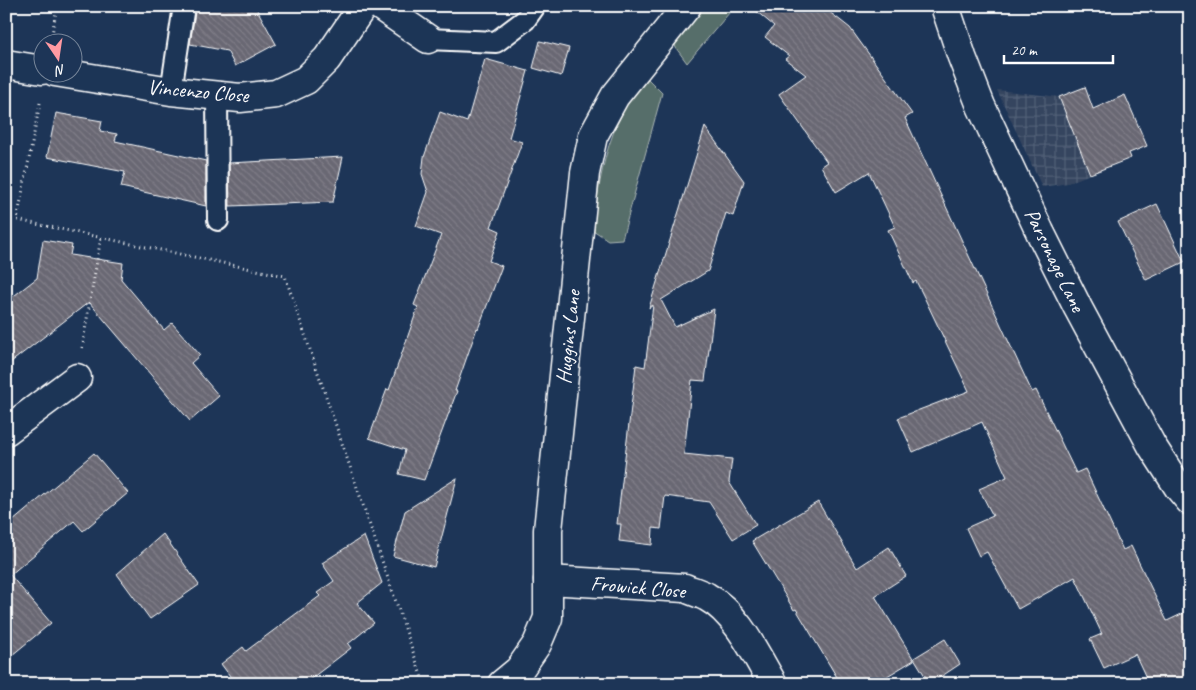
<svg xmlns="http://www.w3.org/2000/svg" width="1196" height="690" font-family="Caveat,sans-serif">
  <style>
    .industrial { fill: url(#industrial-grid) }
    .green { fill: #576e6a; stroke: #abb6b4 }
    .building { fill: url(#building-back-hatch); stroke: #fff }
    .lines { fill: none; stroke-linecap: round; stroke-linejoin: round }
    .service-casing { stroke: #fff; stroke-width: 24 }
    .minor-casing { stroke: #fff; stroke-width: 31 }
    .path { stroke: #fff; stroke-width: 3; stroke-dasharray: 1 4; stroke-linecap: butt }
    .service { stroke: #1d3557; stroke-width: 20 }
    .minor { stroke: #1d3557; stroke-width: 28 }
    .labels { text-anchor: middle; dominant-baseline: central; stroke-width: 4.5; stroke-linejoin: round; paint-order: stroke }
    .street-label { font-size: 21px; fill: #fff; stroke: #1d3557 }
  </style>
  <defs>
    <pattern id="industrial-grid" width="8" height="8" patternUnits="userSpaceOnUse" patternTransform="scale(1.25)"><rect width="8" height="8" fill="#34445f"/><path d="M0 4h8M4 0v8" fill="none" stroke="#526077"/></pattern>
    <pattern id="building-back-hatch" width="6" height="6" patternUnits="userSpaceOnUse" patternTransform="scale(1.25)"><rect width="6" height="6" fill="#696773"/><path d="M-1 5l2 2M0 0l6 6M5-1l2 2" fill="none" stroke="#807e88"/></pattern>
  </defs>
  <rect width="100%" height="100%" fill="#1d3557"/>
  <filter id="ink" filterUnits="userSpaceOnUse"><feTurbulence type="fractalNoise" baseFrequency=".02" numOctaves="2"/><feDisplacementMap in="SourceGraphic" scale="10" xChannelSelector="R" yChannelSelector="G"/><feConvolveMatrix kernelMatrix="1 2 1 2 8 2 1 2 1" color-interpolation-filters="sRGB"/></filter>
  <g filter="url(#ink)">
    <polygon class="industrial" points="1085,87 1115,164 1068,183 1042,187 997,90 1059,97"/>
    <g class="green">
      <polygon points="700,6 735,6 687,63 676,48 674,42"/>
      <path d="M645,76L662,93L622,239L608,240L593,230C597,198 601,165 613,134C621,113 633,94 645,76Z"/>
    </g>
    <g class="building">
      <polygon points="196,6 255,6 276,44 235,66 227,51 190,44"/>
      <polygon points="750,6 822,6 850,28 912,114 905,118 1032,392 1036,390 1076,473 1085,469 1123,550 1131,546 1167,621 1190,610 1190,684 1149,684 1135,654 1104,668 1090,639 1102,634 1075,577 1018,609 987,552 979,556 966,528 993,516 979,489 1007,477 982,422 913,452 898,418 969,391 925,299 916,281 913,283 888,230 895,227 869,172 836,192 821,166 827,162 779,94 806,75 785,59 789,56 765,37 774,26"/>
      <polygon points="540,41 569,48 561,76 533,68"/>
      <polygon points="485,59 528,71 509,138 522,142 491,227 500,231 489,261 502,266 478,329 477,328 455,391 457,391 424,480 399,474 405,450 369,438 387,389 389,390 418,307 414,305 441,235 416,226 428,192 422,174 424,157 440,112 467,122"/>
      <polygon points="1085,87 1093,109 1125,95 1147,146 1129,153 1131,158 1090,174 1059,97"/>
      <polygon points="56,113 102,121 100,131 117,134 115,141 206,161 206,206 121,187 125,172 47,157"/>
      <polygon points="705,127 744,181 733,216 726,213 708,271 661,300 675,327 714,309 705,381 692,380 684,454 732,459 729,482 756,525 733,539 709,502 665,496 661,529 653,528 652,545 619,541 621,524 617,524 636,365 645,367 653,305 649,308"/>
      <polygon points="343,157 333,202 230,206 229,163"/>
      <polygon points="1157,204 1184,262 1146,280 1118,222"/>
      <polygon points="43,240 72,245 70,255 123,263 121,279 164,330 172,323 200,355 191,363 219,396 190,421 89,302 6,366 6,302 37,278"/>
      <polygon points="94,453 128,493 83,531 74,521 10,575 51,623 6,660 6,527"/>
      <polygon points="457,478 434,567 393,556 405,511"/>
      <polygon points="818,502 857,568 889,547 906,576 875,596 914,660 874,684 841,684 796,609 794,610 752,541"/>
      <polygon points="163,534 199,585 150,619 117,574"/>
      <polygon points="364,536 382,583 357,603 374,623 348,644 351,648 304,684 236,684 221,664 243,647 246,651 320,596 317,593 334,581 322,563"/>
      <polygon points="945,639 960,664 930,684 914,658"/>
    </g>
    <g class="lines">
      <defs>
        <g id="service">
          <polyline points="428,39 496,42 525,20 535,6"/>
          <polyline points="171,91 184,6"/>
          <polyline points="217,95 218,220"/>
        </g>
        <g id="minor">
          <polyline points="380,6 428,39"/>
          <polyline points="945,6 962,57 981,106 1040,232 1078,308 1152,446 1179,488 1190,501"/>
          <polyline points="6,64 42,70"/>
          <polyline points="55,72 171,91 240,98 276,94 306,80 327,59 363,6"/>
          <polyline points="6,431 77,378"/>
          <path d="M548,580L685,588C692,591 700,593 707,597C737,613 756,655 773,684"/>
          <polyline points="502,684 519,670 537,644 548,618 548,530 585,173 593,136 615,96 687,6"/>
        </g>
      </defs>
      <use href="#service" class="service-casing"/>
      <use href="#minor" class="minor-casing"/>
      <g class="path">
        <polyline points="51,40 57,6"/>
        <polyline points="40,103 17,220 285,276 424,684"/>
        <polyline points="82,348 101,237"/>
      </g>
      <use href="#service" class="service"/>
      <use href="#minor" class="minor"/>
    </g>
  </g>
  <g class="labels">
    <g class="street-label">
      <text transform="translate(198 91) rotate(5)">Vincenzo Close</text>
      <text transform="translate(1055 260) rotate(64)">Parsonage Lane</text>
      <text transform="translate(568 337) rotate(-84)">Huggins Lane</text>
      <text transform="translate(638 587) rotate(5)">Frowick Close</text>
    </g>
  </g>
  <rect width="1196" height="690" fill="none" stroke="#1d3557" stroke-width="25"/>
  <rect x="12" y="12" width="1171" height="665" fill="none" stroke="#fff" stroke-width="2" filter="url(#ink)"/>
  <g transform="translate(58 58) rotate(167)"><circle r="24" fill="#1d3557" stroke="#77869a"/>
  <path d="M0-4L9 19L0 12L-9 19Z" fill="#ff9aa2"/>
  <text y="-8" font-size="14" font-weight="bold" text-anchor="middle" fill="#ffffff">N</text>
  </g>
  <path d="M1004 55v8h109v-8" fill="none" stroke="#ffffff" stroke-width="2.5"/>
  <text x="1011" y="55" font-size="15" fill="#ffffff" stroke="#1d3557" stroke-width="4" paint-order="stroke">20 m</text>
</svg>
